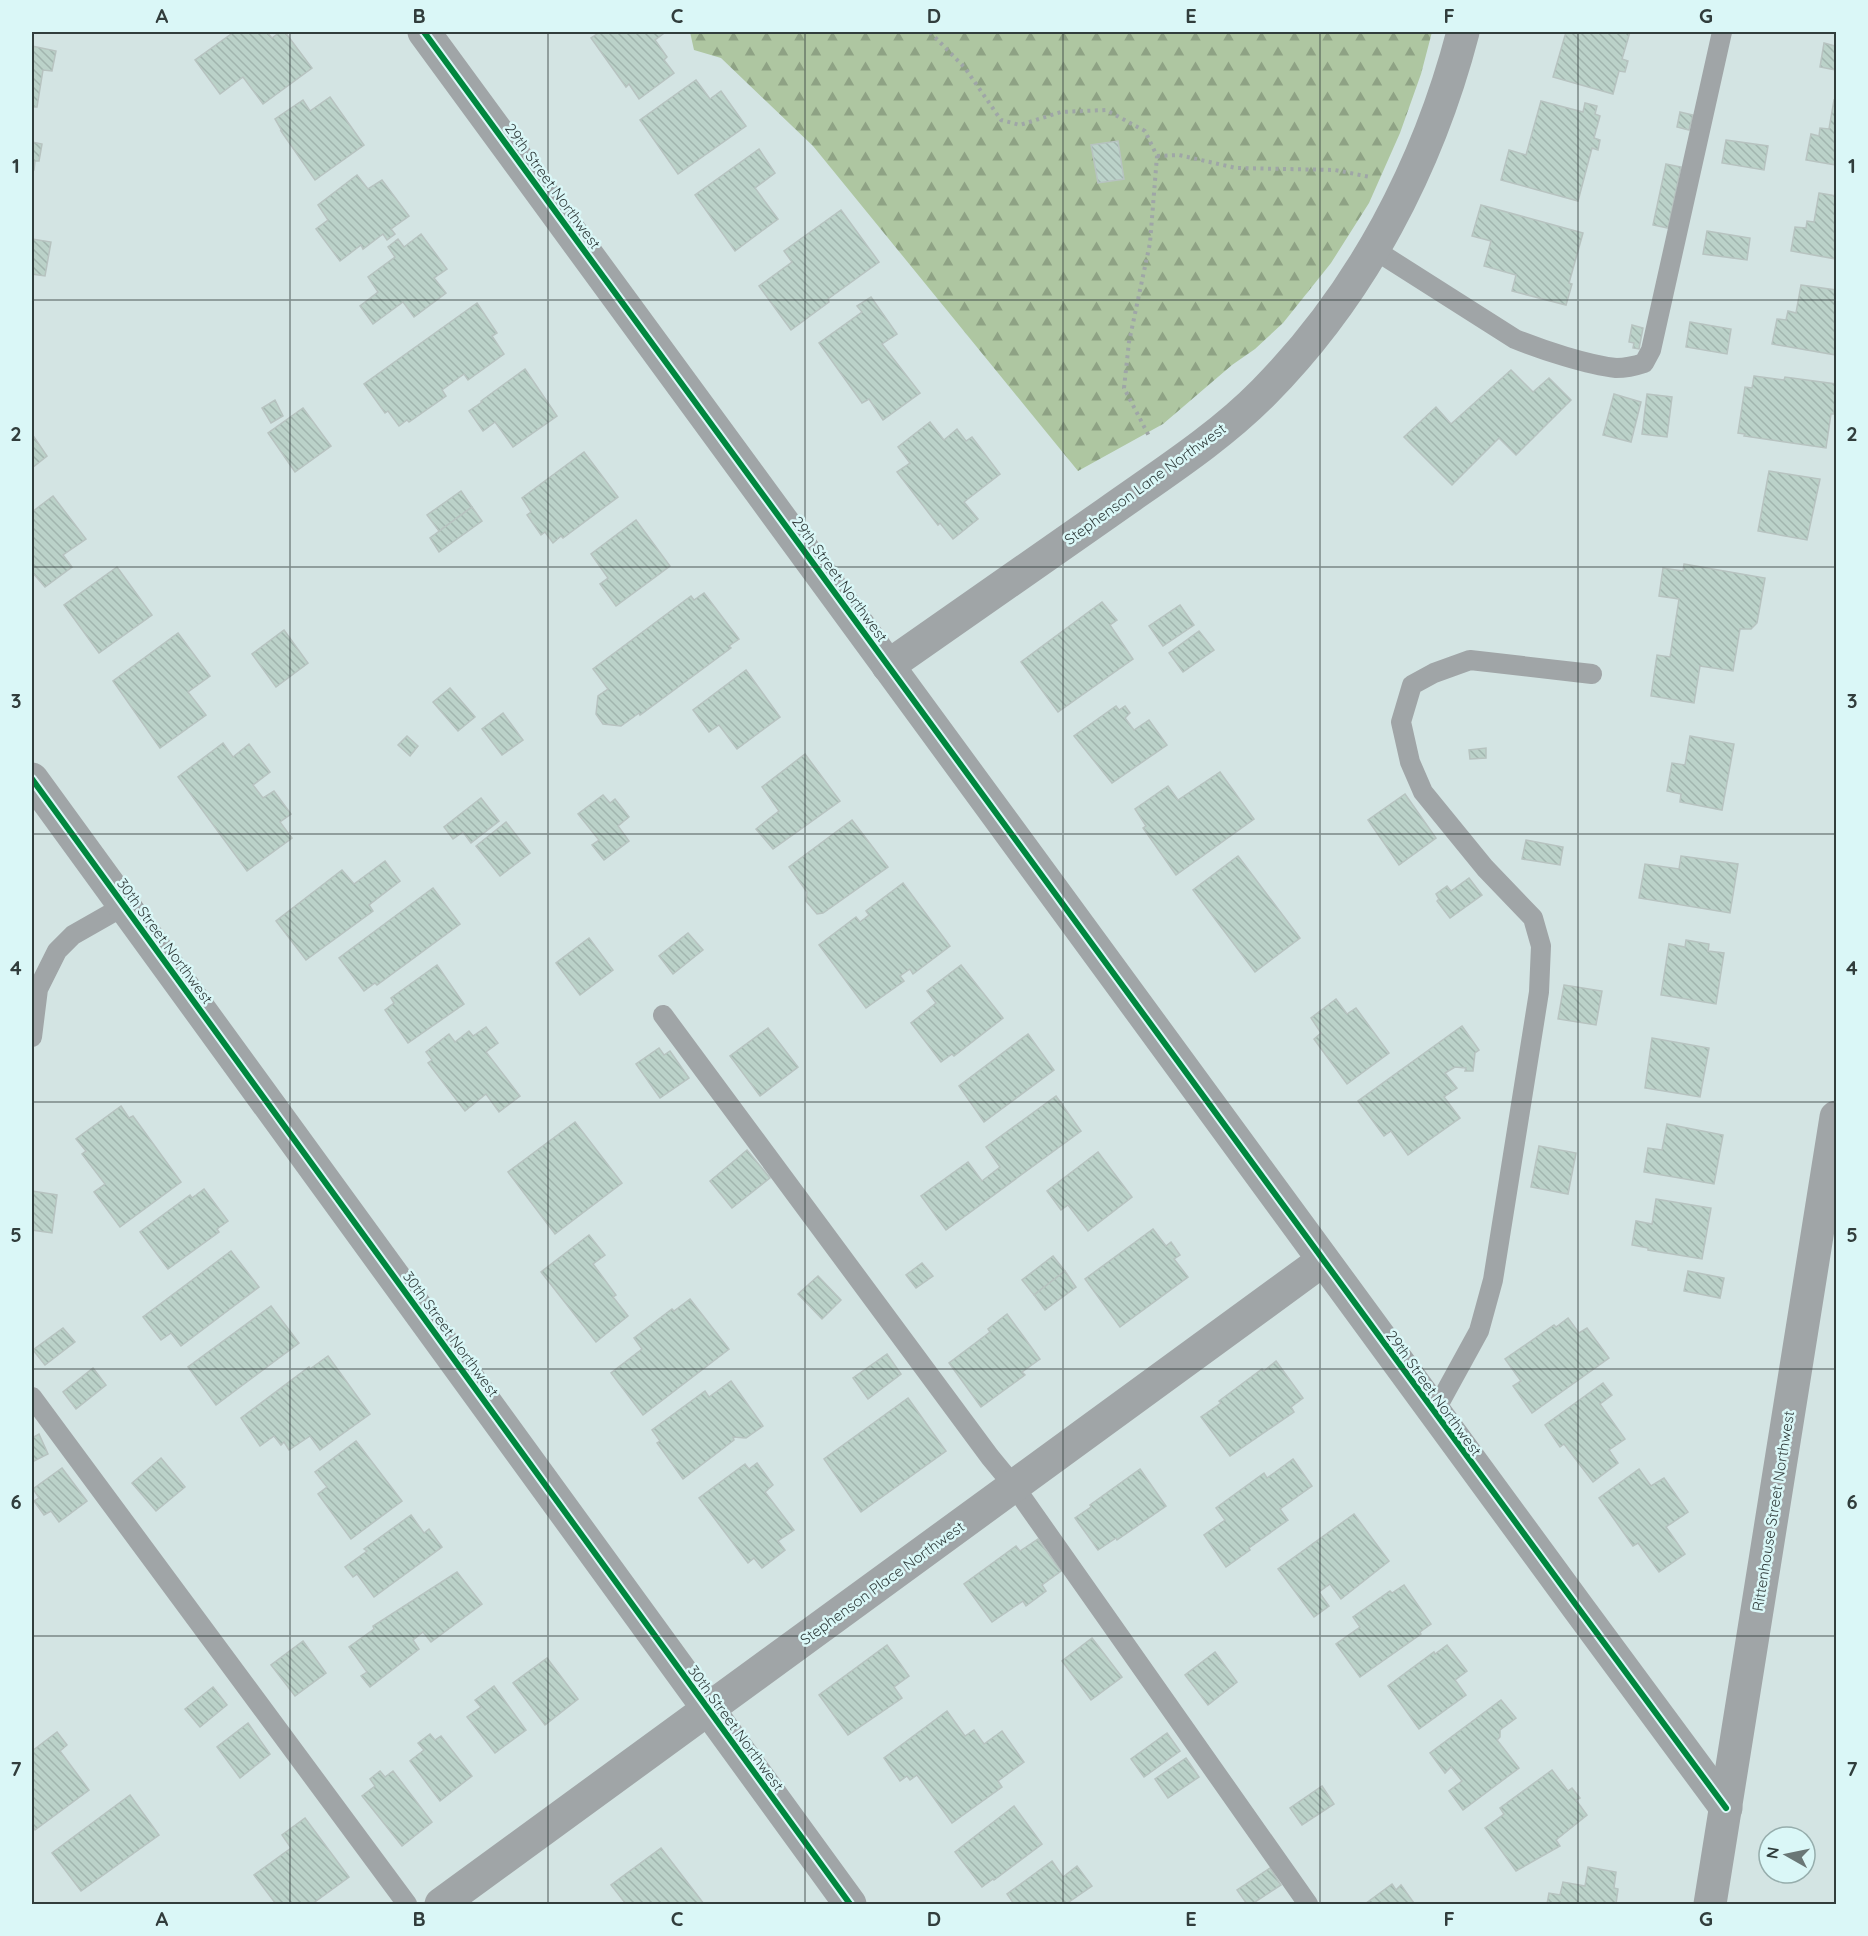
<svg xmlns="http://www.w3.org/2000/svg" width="1868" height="1936" font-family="Quicksand,sans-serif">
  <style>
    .forest { fill: url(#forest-firs) }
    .building { fill: url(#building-back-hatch); stroke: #b7c3c0; stroke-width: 1.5 }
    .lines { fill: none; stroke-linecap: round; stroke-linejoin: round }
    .path { stroke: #9fa6a7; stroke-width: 4; stroke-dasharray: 3 4.5; stroke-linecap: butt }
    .service { stroke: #a0a5a7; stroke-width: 20 }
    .minor { stroke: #a0a5a7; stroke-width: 33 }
    .cycleway-casing { stroke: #daf7f7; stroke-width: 10 }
    .cycleway { stroke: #00873e; stroke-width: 6 }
    .grid { fill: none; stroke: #313d3c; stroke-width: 1.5; stroke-opacity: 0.55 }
    .labels { text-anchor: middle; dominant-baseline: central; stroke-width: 5; stroke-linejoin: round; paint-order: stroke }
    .street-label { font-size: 15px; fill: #313d3c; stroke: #daf7f7 }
    .neatline { fill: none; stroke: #313d3c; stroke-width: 2 }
    .grid-label { font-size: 20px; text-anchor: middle; font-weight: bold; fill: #313d3c }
  </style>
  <defs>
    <pattern id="forest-firs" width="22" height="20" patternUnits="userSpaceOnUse" patternTransform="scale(1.5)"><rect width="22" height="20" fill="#aec6a1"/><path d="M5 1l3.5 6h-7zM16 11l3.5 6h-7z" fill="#8ea284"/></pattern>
    <pattern id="building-back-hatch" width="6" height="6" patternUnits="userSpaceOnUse" patternTransform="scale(1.5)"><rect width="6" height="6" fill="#bbd2c9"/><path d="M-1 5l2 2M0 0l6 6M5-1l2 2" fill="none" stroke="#a1b5ae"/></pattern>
  </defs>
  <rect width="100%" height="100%" fill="#d3e4e3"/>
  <polygon class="forest" points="690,32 1432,32 1421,74 1400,133 1369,203 1331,263 1283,323 1255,349 1232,365 1163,424 1078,471 813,146 721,58 694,50"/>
  <g class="building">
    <polygon points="234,32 267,32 272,38 280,32 285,32 312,68 263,104 243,77 220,94 195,60"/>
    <polygon points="600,32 661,32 663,34 655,40 667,57 664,60 674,73 639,99 629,84 626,87 591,38"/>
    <polygon points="1566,32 1630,32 1622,59 1628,61 1625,72 1619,71 1613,94 1553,77"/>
    <polygon points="1836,37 1836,70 1820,67 1824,43 1835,46"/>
    <polygon points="32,46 56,51 52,71 43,70 37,107 33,107 32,115"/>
    <polygon points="696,80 710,99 721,91 746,126 678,174 640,120"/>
    <polygon points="330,97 364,145 315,180 281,131 282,131 275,119 303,100 310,111"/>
    <polygon points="1834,100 1836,101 1836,165 1806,160 1811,134 1819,136 1820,128 1829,129"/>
    <polygon points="1541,101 1583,112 1585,103 1597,106 1595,114 1600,116 1594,138 1600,140 1598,150 1592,148 1578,201 1501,180 1509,150 1526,155"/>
    <polygon points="1680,112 1693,115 1689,130 1677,127"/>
    <polygon points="1726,140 1768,146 1764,170 1722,163"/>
    <polygon points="1118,141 1124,179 1098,183 1091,145"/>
    <polygon points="32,142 42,144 39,161 35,161 34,170 32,170"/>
    <polygon points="759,149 775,173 755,188 778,219 735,251 695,195"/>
    <polygon points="1666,164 1681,167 1668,228 1653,225"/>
    <polygon points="357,175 368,189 382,180 409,216 391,229 395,234 387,240 383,234 363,249 361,245 340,261 316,229 328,220 318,205"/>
    <polygon points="1819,193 1836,196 1836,259 1791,251 1795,227 1806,228 1807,221 1814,222"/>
    <polygon points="1481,205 1583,233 1569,283 1572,284 1566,305 1512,291 1516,275 1484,266 1491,241 1472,236"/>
    <polygon points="841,210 879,262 828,299 829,302 791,330 759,286 792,262 784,251"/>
    <polygon points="1707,231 1750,238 1747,260 1703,254"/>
    <polygon points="421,234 447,269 434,278 446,293 414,317 403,302 373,324 360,306 378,292 368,277 395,257 388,247 398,239 404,247"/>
    <polygon points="32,239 51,242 45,276 32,274"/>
    <polygon points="1801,285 1836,290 1836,355 1772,344 1777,319 1786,320 1788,311 1796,313"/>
    <polygon points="871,297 897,334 882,344 920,393 883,420 869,399 862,403 819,343 862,312 857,306"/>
    <polygon points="477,303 497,333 492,336 504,354 468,380 464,374 442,390 446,396 409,422 407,420 399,426 388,411 385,413 364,384"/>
    <polygon points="1690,322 1731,329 1727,354 1686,347"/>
    <polygon points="1632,325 1643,328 1639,349 1633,348 1634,343 1629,342"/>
    <polygon points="525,369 557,416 513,447 495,422 483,431 469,411 482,402 481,401"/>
    <polygon points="1511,370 1533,392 1549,378 1571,400 1516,455 1499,438 1452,485 1404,437 1436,407 1451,424"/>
    <polygon points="1754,376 1784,380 1785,377 1836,384 1834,414 1831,414 1826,448 1744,436 1745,434 1738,433 1745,387 1752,388"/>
    <polygon points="1614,394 1641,402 1631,442 1603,435"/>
    <polygon points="1647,394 1672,397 1667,437 1642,434"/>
    <polygon points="275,400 283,416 271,423 262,408"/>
    <polygon points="303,408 331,446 295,472 268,433"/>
    <polygon points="930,422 944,440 957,429 966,441 972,437 1000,474 964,502 978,519 953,539 940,523 938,525 897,472 910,463 898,447"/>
    <polygon points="32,434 47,456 32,468"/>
    <polygon points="584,452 618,497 563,538 561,536 553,543 545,532 541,535 527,515 531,512 522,498"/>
    <polygon points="1769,471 1820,479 1807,540 1758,531"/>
    <polygon points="461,491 472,507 439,531 427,515"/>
    <polygon points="53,496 86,539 63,555 72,567 45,587 32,572 32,512"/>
    <polygon points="472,507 482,521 439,552 430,538"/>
    <polygon points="636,520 670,566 616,606 600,584 608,578 591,554"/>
    <polygon points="1684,564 1765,578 1757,623 1751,629 1740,629 1733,671 1700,666 1694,703 1651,696 1657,655 1670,657 1679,599 1659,596 1663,568 1683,571"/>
    <polygon points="117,567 152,615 99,653 64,605"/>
    <polygon points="704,593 739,639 729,646 731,648 640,715 639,713 621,726 603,724 596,714 598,696 608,689 593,669 691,596 694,600"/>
    <polygon points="1102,602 1117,620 1110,625 1133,659 1058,712 1021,662"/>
    <polygon points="1180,605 1194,625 1163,646 1149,626"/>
    <polygon points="284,630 308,663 276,687 252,654"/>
    <polygon points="1199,631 1214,650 1183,672 1169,653"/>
    <polygon points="178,633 210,676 188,692 206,715 160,748 113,681"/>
    <polygon points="746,670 780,717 737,749 719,725 709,732 693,710"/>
    <polygon points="450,688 475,717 458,731 433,702"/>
    <polygon points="1116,706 1119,710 1125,706 1130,713 1125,718 1134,730 1149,720 1167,745 1112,783 1074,736"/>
    <polygon points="503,713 523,740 502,755 482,729"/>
    <polygon points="407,736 418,746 410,756 398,745"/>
    <polygon points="1690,736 1734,744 1722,810 1680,802 1681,794 1667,791 1672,763 1685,765"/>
    <polygon points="223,743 233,757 249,744 270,772 253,785 263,798 274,791 291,814 280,822 292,838 247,871 178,777"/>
    <polygon points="1486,748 1486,758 1470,759 1469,750"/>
    <polygon points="805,754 840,801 773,849 756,829 779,811 762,787"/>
    <polygon points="1220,772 1254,819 1176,875 1143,828 1146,826 1135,809 1168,786 1178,800"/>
    <polygon points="1405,794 1436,838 1399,865 1368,820"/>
    <polygon points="603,795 610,803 615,799 629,817 618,826 629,841 604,860 592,845 599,840 578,814"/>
    <polygon points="481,798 499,821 471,843 463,832 453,839 444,827"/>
    <polygon points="852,820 888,867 823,913 817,914 806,901 807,892 789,867"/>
    <polygon points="506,822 530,853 500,876 476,846"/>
    <polygon points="1526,840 1563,847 1560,865 1522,859"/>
    <polygon points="1238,856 1300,938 1255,972 1193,890"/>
    <polygon points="1681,856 1738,864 1730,913 1639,898 1645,864 1679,869"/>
    <polygon points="385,861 400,881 369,905 373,911 306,960 276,921 342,870 354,884"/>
    <polygon points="1469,878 1482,895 1450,918 1437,901 1439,899 1436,894 1447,886 1451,891"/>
    <polygon points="903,883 950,946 913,974 910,969 900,976 904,981 866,1008 819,945 856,917 860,922 869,915 866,911"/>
    <polygon points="433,888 460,924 377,985 375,983 364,991 339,958"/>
    <polygon points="688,933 703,950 673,974 659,956"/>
    <polygon points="589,938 613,970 580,995 556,963"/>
    <polygon points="1686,940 1709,944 1708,951 1724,953 1716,1004 1661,995 1669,944 1685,947"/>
    <polygon points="437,965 464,1004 408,1043 385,1010 394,1003 391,998"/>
    <polygon points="961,965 1003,1018 954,1056 952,1054 941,1062 911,1023 936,1003 927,991"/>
    <polygon points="1564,985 1602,991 1596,1025 1558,1019"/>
    <polygon points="1336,999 1347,1014 1356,1008 1389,1053 1347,1084 1314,1039 1321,1033 1311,1018"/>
    <polygon points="1462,1026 1479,1050 1475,1053 1473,1071 1465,1071 1466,1068 1455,1067 1445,1073 1457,1088 1444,1097 1460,1118 1408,1155 1391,1131 1384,1136 1358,1101"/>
    <polygon points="486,1027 498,1043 486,1052 520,1096 499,1112 486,1094 465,1111 428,1063 432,1060 426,1052 449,1034 455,1042 469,1031 473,1036"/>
    <polygon points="768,1028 798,1067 760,1096 730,1056"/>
    <polygon points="1028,1034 1054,1070 984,1122 959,1086"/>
    <polygon points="1652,1038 1709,1048 1700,1097 1645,1088"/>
    <polygon points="659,1048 664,1055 670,1051 689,1078 660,1098 636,1064"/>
    <polygon points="1056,1096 1081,1131 946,1230 921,1196 968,1162 982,1181 1000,1167 986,1147"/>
    <polygon points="121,1106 129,1118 133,1116 181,1182 120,1227 94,1192 105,1184 82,1154 86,1151 76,1139"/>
    <polygon points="575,1122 622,1183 555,1234 508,1172"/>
    <polygon points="1667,1124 1723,1135 1714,1184 1644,1172 1648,1148 1662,1150"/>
    <polygon points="1539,1146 1576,1153 1568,1194 1531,1187"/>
    <polygon points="747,1150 770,1178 732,1208 710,1181"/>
    <polygon points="1098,1152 1132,1197 1088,1231 1068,1205 1061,1210 1047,1191"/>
    <polygon points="204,1189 228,1221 217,1229 219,1232 168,1269 140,1232 190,1195 192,1198"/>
    <polygon points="32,1191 57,1195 52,1233 32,1230"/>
    <polygon points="1656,1199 1711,1208 1702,1259 1648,1250 1648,1248 1632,1245 1636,1221 1652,1224"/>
    <polygon points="1153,1229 1166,1246 1171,1242 1180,1255 1174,1259 1188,1277 1120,1327 1085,1279"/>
    <polygon points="589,1235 605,1255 593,1264 616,1295 613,1297 628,1316 596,1342 541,1272"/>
    <polygon points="231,1251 259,1287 181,1346 171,1333 161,1340 143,1317"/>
    <polygon points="1053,1256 1065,1271 1034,1295 1022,1280"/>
    <polygon points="922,1263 933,1276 916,1288 906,1275"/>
    <polygon points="1065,1271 1076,1287 1045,1310 1034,1295"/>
    <polygon points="1688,1271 1724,1278 1720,1298 1684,1291"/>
    <polygon points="818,1276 841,1300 822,1319 798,1294"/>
    <polygon points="690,1299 729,1349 643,1415 611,1373 642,1349 634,1338 672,1309 674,1311"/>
    <polygon points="271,1306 299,1343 216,1405 188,1367"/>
    <polygon points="1007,1314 1040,1359 1022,1372 1025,1375 981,1407 949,1363 990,1332 988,1329"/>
    <polygon points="1568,1318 1579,1333 1587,1328 1609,1358 1532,1413 1513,1386 1521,1381 1505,1359 1554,1325 1556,1327"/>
    <polygon points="63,1328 75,1342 45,1365 33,1350"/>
    <polygon points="887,1354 901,1374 868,1399 853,1378"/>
    <polygon points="328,1356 370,1414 320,1450 310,1436 289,1450 284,1442 281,1445 274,1436 260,1446 241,1418 309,1367 310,1369"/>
    <polygon points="1276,1361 1303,1398 1291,1407 1294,1412 1230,1456 1201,1417 1221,1403 1219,1401 1262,1369 1264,1371"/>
    <polygon points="93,1368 106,1385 76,1409 63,1392"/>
    <polygon points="731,1381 763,1426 746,1438 733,1437 734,1440 683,1479 657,1443 660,1441 652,1430 705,1391 709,1397"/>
    <polygon points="1603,1383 1612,1395 1600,1404 1625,1439 1609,1450 1618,1463 1593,1482 1564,1444 1560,1447 1545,1425"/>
    <polygon points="908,1398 946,1451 861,1512 824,1459"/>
    <polygon points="39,1434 48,1454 32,1462 32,1438"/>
    <polygon points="356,1441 402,1501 351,1539 318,1494 327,1487 315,1472"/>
    <polygon points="161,1458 185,1487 156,1511 132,1483"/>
    <polygon points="1293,1459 1312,1486 1280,1509 1288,1520 1249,1548 1250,1550 1226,1567 1204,1535 1225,1520 1216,1508 1264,1473 1267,1478"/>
    <polygon points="757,1463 773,1485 765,1492 794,1530 778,1541 785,1550 762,1568 754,1558 748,1563 699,1498 745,1464 749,1469"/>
    <polygon points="62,1468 87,1501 59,1522 51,1511 44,1515 34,1501 39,1498 33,1489"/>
    <polygon points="1140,1469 1166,1506 1117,1540 1116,1538 1098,1550 1075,1518 1091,1507 1090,1505"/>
    <polygon points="1639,1469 1651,1486 1664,1478 1688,1512 1666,1527 1685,1554 1659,1572 1638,1543 1633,1546 1599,1498"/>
    <polygon points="1354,1514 1389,1561 1341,1599 1330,1584 1319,1592 1329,1606 1314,1617 1278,1569"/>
    <polygon points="411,1515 424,1533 429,1529 442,1547 374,1597 357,1574 353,1577 345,1567 367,1551 364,1549"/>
    <polygon points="1038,1539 1061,1571 1042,1585 1046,1591 1026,1606 1023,1601 992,1622 964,1584 1016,1546 1020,1551"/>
    <polygon points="457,1572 482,1604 431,1642 423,1632 413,1640 419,1649 370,1687 361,1676 367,1672 349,1647 374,1629 373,1626"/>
    <polygon points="1404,1585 1431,1624 1420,1632 1421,1634 1360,1677 1336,1644 1360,1627 1353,1617 1390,1591 1392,1593"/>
    <polygon points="1092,1638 1122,1677 1091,1700 1062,1661"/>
    <polygon points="303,1641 326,1673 295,1696 271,1665"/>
    <polygon points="887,1645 909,1676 894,1687 902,1698 848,1735 819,1695"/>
    <polygon points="1447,1645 1467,1671 1455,1680 1466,1695 1419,1729 1388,1686 1434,1652 1435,1654"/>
    <polygon points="1215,1652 1237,1682 1208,1705 1185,1675"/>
    <polygon points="547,1658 578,1699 545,1725 513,1683"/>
    <polygon points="494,1686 526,1730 495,1753 467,1717 481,1707 475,1700"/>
    <polygon points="213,1687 227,1705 200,1727 185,1709"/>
    <polygon points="1501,1700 1516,1718 1500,1730 1500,1737 1497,1740 1519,1768 1463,1810 1449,1791 1462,1781 1451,1767 1445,1773 1430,1753"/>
    <polygon points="947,1711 965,1736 974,1730 984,1744 1002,1731 1024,1762 998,1781 1002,1787 952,1823 917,1775 910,1780 907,1776 900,1781 884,1758"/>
    <polygon points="248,1723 270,1754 240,1778 217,1747"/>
    <polygon points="57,1732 67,1745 60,1751 89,1790 35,1830 32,1825 32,1751"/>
    <polygon points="1167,1733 1180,1751 1144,1777 1131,1759"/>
    <polygon points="430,1734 435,1740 441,1736 472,1776 440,1801 410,1761 424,1750 418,1743"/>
    <polygon points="1186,1758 1199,1777 1168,1798 1155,1779"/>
    <polygon points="1552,1770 1568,1791 1572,1788 1580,1798 1576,1800 1587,1815 1556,1840 1560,1846 1516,1871 1485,1828 1504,1814 1500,1808"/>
    <polygon points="380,1771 385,1777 393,1771 432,1822 402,1846 362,1796 375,1786 370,1779"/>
    <polygon points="1322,1786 1334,1804 1302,1825 1290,1808"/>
    <polygon points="130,1795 159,1835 81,1891 52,1853"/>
    <polygon points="1014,1806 1042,1844 994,1880 993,1879 982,1887 955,1852"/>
    <polygon points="305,1818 349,1877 312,1904 276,1904 254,1875 291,1848 282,1835"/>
    <polygon points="661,1848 704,1904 626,1904 611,1885"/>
    <polygon points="1052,1861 1063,1877 1077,1866 1092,1886 1066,1904 1014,1904 1007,1894"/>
    <polygon points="1588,1867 1616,1872 1614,1888 1618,1889 1616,1904 1547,1904 1549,1893 1560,1895 1563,1882 1585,1886"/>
    <polygon points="1270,1868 1281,1885 1252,1904 1247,1904 1237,1890"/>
    <polygon points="1392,1884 1396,1890 1401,1885 1414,1903 1411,1904 1365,1904"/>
  </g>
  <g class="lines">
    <g class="path">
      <polyline points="930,32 965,68 1001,120 1020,125 1061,112 1106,110 1145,131 1157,156 1150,243 1129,342 1124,388 1150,438"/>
      <polyline points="1157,156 1179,155 1236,168 1335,170 1370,177"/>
    </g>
    <g class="service">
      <path d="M1375,250L1515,339C1542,350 1588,365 1616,368C1626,368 1635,366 1644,363L1651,350L1722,32"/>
      <polyline points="663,1015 990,1457 1014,1486 1308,1904"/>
      <polyline points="32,1037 38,989 57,951 73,935 124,906"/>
      <polyline points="32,1397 407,1904"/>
      <polyline points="1434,1413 1479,1331 1493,1280 1539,992 1541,946 1533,918 1485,868 1423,792 1410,762 1401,722 1412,685 1434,673 1470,660 1592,674"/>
    </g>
    <g class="minor">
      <path d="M424,32C860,622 1289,1218 1726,1808"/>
      <path d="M888,666C961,615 1034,564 1107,513C1159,476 1219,438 1264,392C1362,293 1428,166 1463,32"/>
      <polyline points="32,779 850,1904"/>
      <polyline points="441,1904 1322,1261"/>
      <polyline points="1710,1904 1836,1117"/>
    </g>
    <defs>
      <g id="cycleway">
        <path d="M424,32C860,622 1289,1218 1726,1808"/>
        <polyline points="32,779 850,1904"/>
      </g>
    </defs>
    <use href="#cycleway" class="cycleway-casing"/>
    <use href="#cycleway" class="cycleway"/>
  </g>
  <path class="grid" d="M290,32V1904M548,32V1904M805,32V1904M1063,32V1904M1320,32V1904M1578,32V1904M32,300H1836M32,567H1836M32,834H1836M32,1102H1836M32,1369H1836M32,1636H1836"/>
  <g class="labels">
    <g class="street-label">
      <text transform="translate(553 186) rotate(54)">29th Street Northwest</text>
      <text transform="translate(1145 484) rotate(-36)">Stephenson Lane Northwest</text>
      <text transform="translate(840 579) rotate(54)">29th Street Northwest</text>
      <text transform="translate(165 941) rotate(54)">30th Street Northwest</text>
      <text transform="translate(451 1334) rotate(54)">30th Street Northwest</text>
      <text transform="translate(1434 1393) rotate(54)">29th Street Northwest</text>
      <text transform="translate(1773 1511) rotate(-81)">Rittenhouse Street Northwest</text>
      <text transform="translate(882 1583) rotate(-36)">Stephenson Place Northwest</text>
      <text transform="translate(736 1728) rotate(54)">30th Street Northwest</text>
    </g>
  </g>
  <rect width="1868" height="1936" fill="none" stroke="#daf7f7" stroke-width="66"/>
  <g transform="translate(1787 1855) rotate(279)"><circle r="28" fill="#daf7f7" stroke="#96adac" stroke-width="1.5"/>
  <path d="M0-4.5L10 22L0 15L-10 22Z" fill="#6a7776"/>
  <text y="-9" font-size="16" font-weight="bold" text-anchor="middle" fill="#313d3c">N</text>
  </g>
  <rect x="33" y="33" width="1802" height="1870" class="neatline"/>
  <g class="grid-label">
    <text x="162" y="23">A</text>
    <text x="419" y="23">B</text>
    <text x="677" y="23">C</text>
    <text x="934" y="23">D</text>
    <text x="1191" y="23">E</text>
    <text x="1449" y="23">F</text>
    <text x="1706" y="23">G</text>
    <text x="16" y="173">1</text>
    <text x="1852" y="173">1</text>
    <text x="16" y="441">2</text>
    <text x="1852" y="441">2</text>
    <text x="16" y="708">3</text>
    <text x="1852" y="708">3</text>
    <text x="16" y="975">4</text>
    <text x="1852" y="975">4</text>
    <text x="16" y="1242">5</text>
    <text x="1852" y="1242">5</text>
    <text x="16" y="1509">6</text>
    <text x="1852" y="1509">6</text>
    <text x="16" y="1776">7</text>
    <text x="1852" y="1776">7</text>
    <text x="162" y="1926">A</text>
    <text x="419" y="1926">B</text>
    <text x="677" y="1926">C</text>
    <text x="934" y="1926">D</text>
    <text x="1191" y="1926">E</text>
    <text x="1449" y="1926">F</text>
    <text x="1706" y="1926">G</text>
  </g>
</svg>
